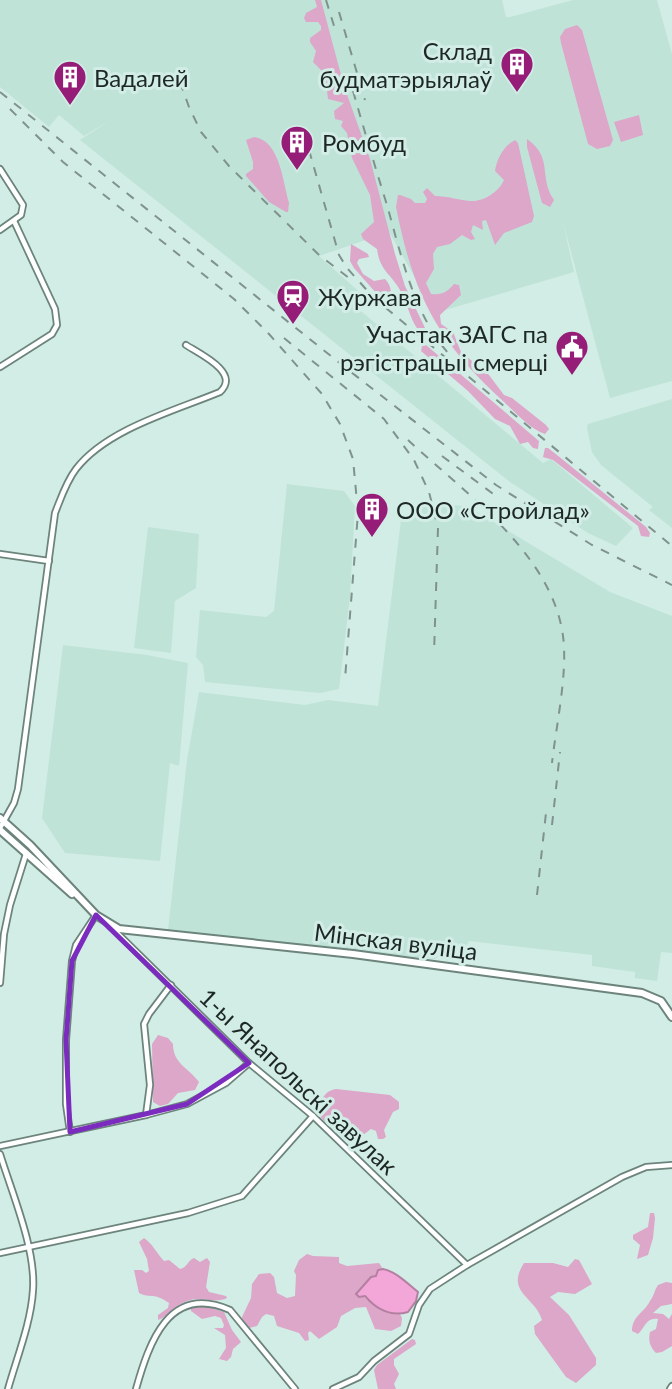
<svg xmlns="http://www.w3.org/2000/svg" width="672" height="1389" font-family="Lato,sans-serif">
  <style>
    .built { fill: #c0e3d8 }
    .green { fill: #dca7c9 }
    .water { fill: #f3a6d8; stroke: #b380a2; stroke-width: 2 }
    .lines { fill: none; stroke-linecap: round; stroke-linejoin: round }
    .minor-casing { stroke: #6c847c; stroke-width: 8 }
    .secondary-casing { stroke: #6c847c; stroke-width: 10 }
    .minor { stroke: #fff; stroke-width: 4.5 }
    .secondary { stroke: #fff; stroke-width: 6 }
    .rail { stroke: #7f928d; stroke-width: 2; stroke-dasharray: 9 9; stroke-linecap: butt }
    .marked { fill: none; stroke: #7b2cbf; stroke-width: 5; stroke-linejoin: round }
    .labels { text-anchor: middle; dominant-baseline: central; stroke-width: 6; stroke-linejoin: round; paint-order: stroke }
    .poi-label { font-size: 24px; fill: #1d2724; stroke: #d2ede5; text-anchor: start }
    .street-label { font-size: 24px; fill: #1d2724; stroke: #d2ede5 }
  </style>
  <rect width="100%" height="100%" fill="#d2ede5"/>
  <g class="built">
    <polygon points="0,0 502,0 506,17 510,17 573,0 657,0 672,54 672,381 610,398 563,222 574,272 435,313 389,232 319,256 364,296 356,307 543,463 551,459 633,528 616,546 588,533 510,482 80,140 110,120 84,136 59,115 49,127 0,87"/>
    <polygon points="672,399 672,528 649,510 653,507 601,465 592,452 587,428 588,424"/>
    <polygon points="287,484 344,491 355,506 350,597 339,689 320,693 205,682 203,665 196,657 200,610 266,617 274,611"/>
    <polygon points="429,504 467,506 610,592 672,616 672,953 661,952 657,981 635,978 635,972 592,966 592,955 469,941 467,945 452,946 435,959 168,930 187,760 199,692 305,705 328,700 378,706 401,520"/>
    <polygon points="148,527 199,534 196,588 175,601 171,653 134,648"/>
    <polygon points="63,645 147,655 188,663 179,766 170,763 160,861 65,853 42,818"/>
  </g>
  <g class="green">
    <path d="M315,0H321L344,86L370,159L395,254L405,286L425,328L424,336C411,325 409,307 401,292C392,274 380,272 377,249L363,239L361,234L374,222L370,195L352,158L347,133L341,126L343,121L335,119L334,111L344,103L328,99L325,74L313,62L316,51L310,42V38L321,30V26L318,22H306L304,18L306,13L317,7Z"/>
    <polygon points="577,25 582,30 613,140 610,146 597,149 588,144 561,43 560,37 565,29"/>
    <polygon points="639,115 643,135 621,142 614,122"/>
    <path d="M254,137C280,140 283,183 289,203L288,212H286L269,202L246,176V174L253,169V162L246,140Z"/>
    <path d="M527,139C554,158 538,177 554,200L550,207L542,203L527,147Z"/>
    <path d="M515,140L518,143L534,216L532,222L504,233L495,245L486,220L482,221L483,230L473,225L471,232L475,239L471,240L462,235L450,244L437,247L433,254L434,269L426,283L431,294C443,295 447,292 454,284L459,285L461,295L440,315L441,324L453,332L461,352L489,375L504,395L512,398L546,425L549,429L545,434C530,429 515,412 503,401C437,341 413,294 396,207L398,195H400L411,199L415,203H425L427,199L423,192L427,188L435,196C448,196 458,200 470,201C483,202 499,192 504,180L495,171C497,158 504,146 515,140Z"/>
    <path d="M351,244L368,254L369,257L359,259L357,263L363,274L374,281L385,279C393,287 390,295 393,305L390,306L384,302L354,268L350,261Z"/>
    <polygon points="426,345 539,441 538,449 533,448 528,442 520,444 510,426 495,419 468,391 421,351 422,346"/>
    <polygon points="545,448 548,448 557,455 646,527 650,533 649,537 641,536 638,526 553,460 543,457"/>
    <path d="M158,1035L168,1038L173,1044C173,1064 189,1068 199,1082L195,1090L178,1093L168,1104L160,1106L153,1102L152,1044Z"/>
    <path d="M336,1089L390,1095L399,1102V1109L393,1112L384,1130L386,1137L383,1139H378L376,1131L371,1129L363,1135L351,1138L348,1135L351,1127L348,1124C335,1121 327,1129 319,1114C320,1102 323,1091 336,1089Z"/>
    <polygon points="650,1213 654,1213 655,1218 653,1238 648,1255 637,1259 640,1245 633,1239 633,1235 648,1227"/>
    <path d="M144,1238C153,1244 157,1254 164,1261L169,1260L180,1269C187,1268 188,1260 194,1258L200,1262L207,1258L210,1262L206,1287L209,1292L226,1296L227,1298C215,1304 201,1296 187,1301C176,1305 169,1316 158,1320V1315L168,1308L169,1303C154,1292 151,1299 139,1293L134,1270H142L146,1273L149,1271L147,1259L139,1242Z"/>
    <path d="M307,1254L313,1256L339,1257V1263L347,1266L379,1263L383,1269L378,1270L376,1276L371,1277L366,1285L357,1292C366,1297 372,1306 382,1310C388,1313 394,1312 400,1314L402,1318L401,1326L391,1331L375,1329L366,1307L355,1308L341,1316L337,1327L319,1339L310,1331L308,1333L309,1340L305,1341L299,1333L277,1326L274,1316L266,1314L262,1317L257,1326L249,1328L243,1323L242,1317L251,1298L252,1284L259,1274L270,1273L274,1277L277,1293L287,1298L295,1296L296,1275L294,1271L299,1260Z"/>
    <path d="M575,1259L579,1260L592,1284L575,1294L558,1292L550,1297L569,1315L596,1358V1365L576,1383L566,1377L535,1334L534,1326L542,1320C535,1296 505,1293 524,1263H553L568,1267Z"/>
    <path d="M666,1282L672,1283V1304L661,1306L653,1313L663,1314L669,1319L672,1314V1346L662,1352L656,1353C650,1347 648,1341 650,1332L656,1329L658,1319C646,1317 645,1328 638,1334L632,1331C632,1316 644,1313 650,1301C654,1296 654,1291 658,1285Z"/>
    <polygon points="205,1306 224,1312 232,1330 241,1342 233,1349 231,1357 227,1361 219,1359 226,1348 225,1335 214,1328 223,1328 224,1325 221,1318 215,1316 202,1319 191,1311 191,1308"/>
    <polygon points="412,1339 415,1340 416,1344 394,1359 394,1365 399,1374 394,1384 396,1389 378,1389 374,1370 377,1365"/>
  </g>
  <path class="water" d="M383,1269C395,1271 407,1283 418,1292L416,1301L408,1312C391,1317 376,1309 365,1296L359,1297L356,1294L371,1277L376,1276L378,1270Z"/>
  <g class="lines">
    <defs>
      <g id="minor">
        <polyline points="0,169 23,205 21,215 0,230"/>
        <polyline points="0,367 52,334 57,325 55,309 14,221"/>
        <polyline points="0,554 49,561"/>
        <path d="M0,828L14,803L18,789L55,513C61,498 66,482 76,469C107,429 174,411 220,392C241,373 200,354 186,345"/>
        <polyline points="110,926 249,1063 313,1116 467,1265"/>
        <polyline points="0,983 4,934 10,905 26,854"/>
        <polyline points="146,1115 150,1085 144,1024 149,1014 171,985"/>
        <polyline points="70,1132 66,1104 66,1040 72,961 76,945 96,915"/>
        <polyline points="0,1146 146,1115 187,1104 226,1083 249,1063"/>
        <path d="M0,1154C12,1193 36,1249 33,1290C31,1323 17,1357 8,1389"/>
        <polyline points="0,1253 188,1213 242,1196 313,1116"/>
        <path d="M136,1389C149,1343 169,1283 230,1310L295,1389"/>
        <polyline points="333,1389 359,1377 374,1361 409,1334 419,1305 430,1289 467,1265 622,1177 646,1167 672,1165"/>
        <polyline points="670,1389 672,1386"/>
      </g>
      <g id="secondary">
        <polyline points="0,818 30,845 96,915 119,929 353,954 642,993 661,1001 672,1017"/>
        <polyline points="0,830 72,894"/>
      </g>
    </defs>
    <use href="#minor" class="minor-casing"/>
    <use href="#secondary" class="secondary-casing"/>
    <use href="#minor" class="minor"/>
    <use href="#secondary" class="secondary"/>
    <g class="rail">
      <polyline points="326,0 335,29"/>
      <polyline points="339,12 365,100"/>
      <polyline points="180,82 189,107 201,132 229,166 318,254 349,278"/>
      <path d="M353,91C364,129 375,167 387,205C401,255 414,315 449,354"/>
      <polyline points="0,92 351,372 496,485 592,545 672,585"/>
      <polyline points="10,109 63,162 234,299 269,334 322,394 340,424 353,459 358,513 345,679"/>
      <polyline points="309,150 339,255 347,268 374,298 672,546"/>
      <polyline points="284,338 384,419 414,460 429,492 438,528 434,654"/>
      <path d="M408,440C465,493 552,554 563,636C568,673 556,726 552,763"/>
      <polyline points="442,456 496,496"/>
      <polyline points="552,825 560,752"/>
      <polyline points="537,895 546,813"/>
    </g>
  </g>
  <path class="marked" d="M96,915L249,1063L187,1104L70,1132L66,1040L72,961Z"/>
  <defs>
    <symbol id="building-pin" viewBox="-11 -11 22 30"><path d="M0 17L-7.5 6A9.5 9.5 0 1 1 7.5 6Z" fill="#951c77" stroke="#d2ede5"/><path d="M-4-6H4V6H1V3H-1V6H-4ZM-2.5-4.3h1.7v1.8h-1.7ZM.8-4.3h1.7v1.8H.8ZM-2.5-1h1.7V.8h-1.7ZM.8-1h1.7V.8H.8Z" fill="#fff"/></symbol>
    <symbol id="station-pin" viewBox="-11 -11 22 30"><path d="M0 17L-7.5 6A9.5 9.5 0 1 1 7.5 6Z" fill="#951c77" stroke="#d2ede5"/><path d="M-3-6H3Q5-6 5-4V2Q5 4 3 4L4.5 6H3L1.5 4h-3L-3 6H-4.5L-3 4Q-5 4-5 2V-4Q-5-6-3-6ZM-3.5-4v3h7v-3ZM-3.5 1v1.5H-2V1ZM2 1v1.5H3.5V1Z" fill="#fff"/></symbol>
    <symbol id="civic-pin" viewBox="-11 -11 22 30"><path d="M0 17L-7.5 6A9.5 9.5 0 1 1 7.5 6Z" fill="#951c77" stroke="#d2ede5"/><path d="M-.6-6.5H3V-4.5H.6V-3L4-1V1h2V6H-6V1h2V-1L-.6-3ZM-1.2 2.5V6h2.4V2.5Z" fill="#fff"/></symbol>
  </defs>
  <g fill-rule="evenodd">
    <use href="#building-pin" x="498" y="45" width="38" height="52"/>
    <use href="#building-pin" x="51" y="58" width="38" height="52"/>
    <use href="#building-pin" x="278" y="123" width="38" height="52"/>
    <use href="#station-pin" x="274" y="277" width="38" height="52"/>
    <use href="#civic-pin" x="553" y="328" width="38" height="52"/>
    <use href="#building-pin" x="353" y="490" width="38" height="52"/>
  </g>
  <g class="labels">
    <g class="poi-label">
      <text x="492" y="50" text-anchor="end">Склад<tspan x="492" dy="28">будматэрыялаў</tspan></text>
      <text x="94" y="77">Вадалей</text>
      <text x="322" y="142">Ромбуд</text>
      <text x="318" y="296">Журжава</text>
      <text x="548" y="333" text-anchor="end">Участак ЗАГС па<tspan x="548" dy="28">рэгістрацыі смерці</tspan></text>
      <text x="396" y="509">ООО «Стройлад»</text>
    </g>
    <g class="street-label">
      <text transform="translate(396 941) rotate(7)">Мінская вуліца</text>
      <text transform="translate(299 1081) rotate(43)">1-ы Янапольскі завулак</text>
    </g>
  </g>
</svg>
